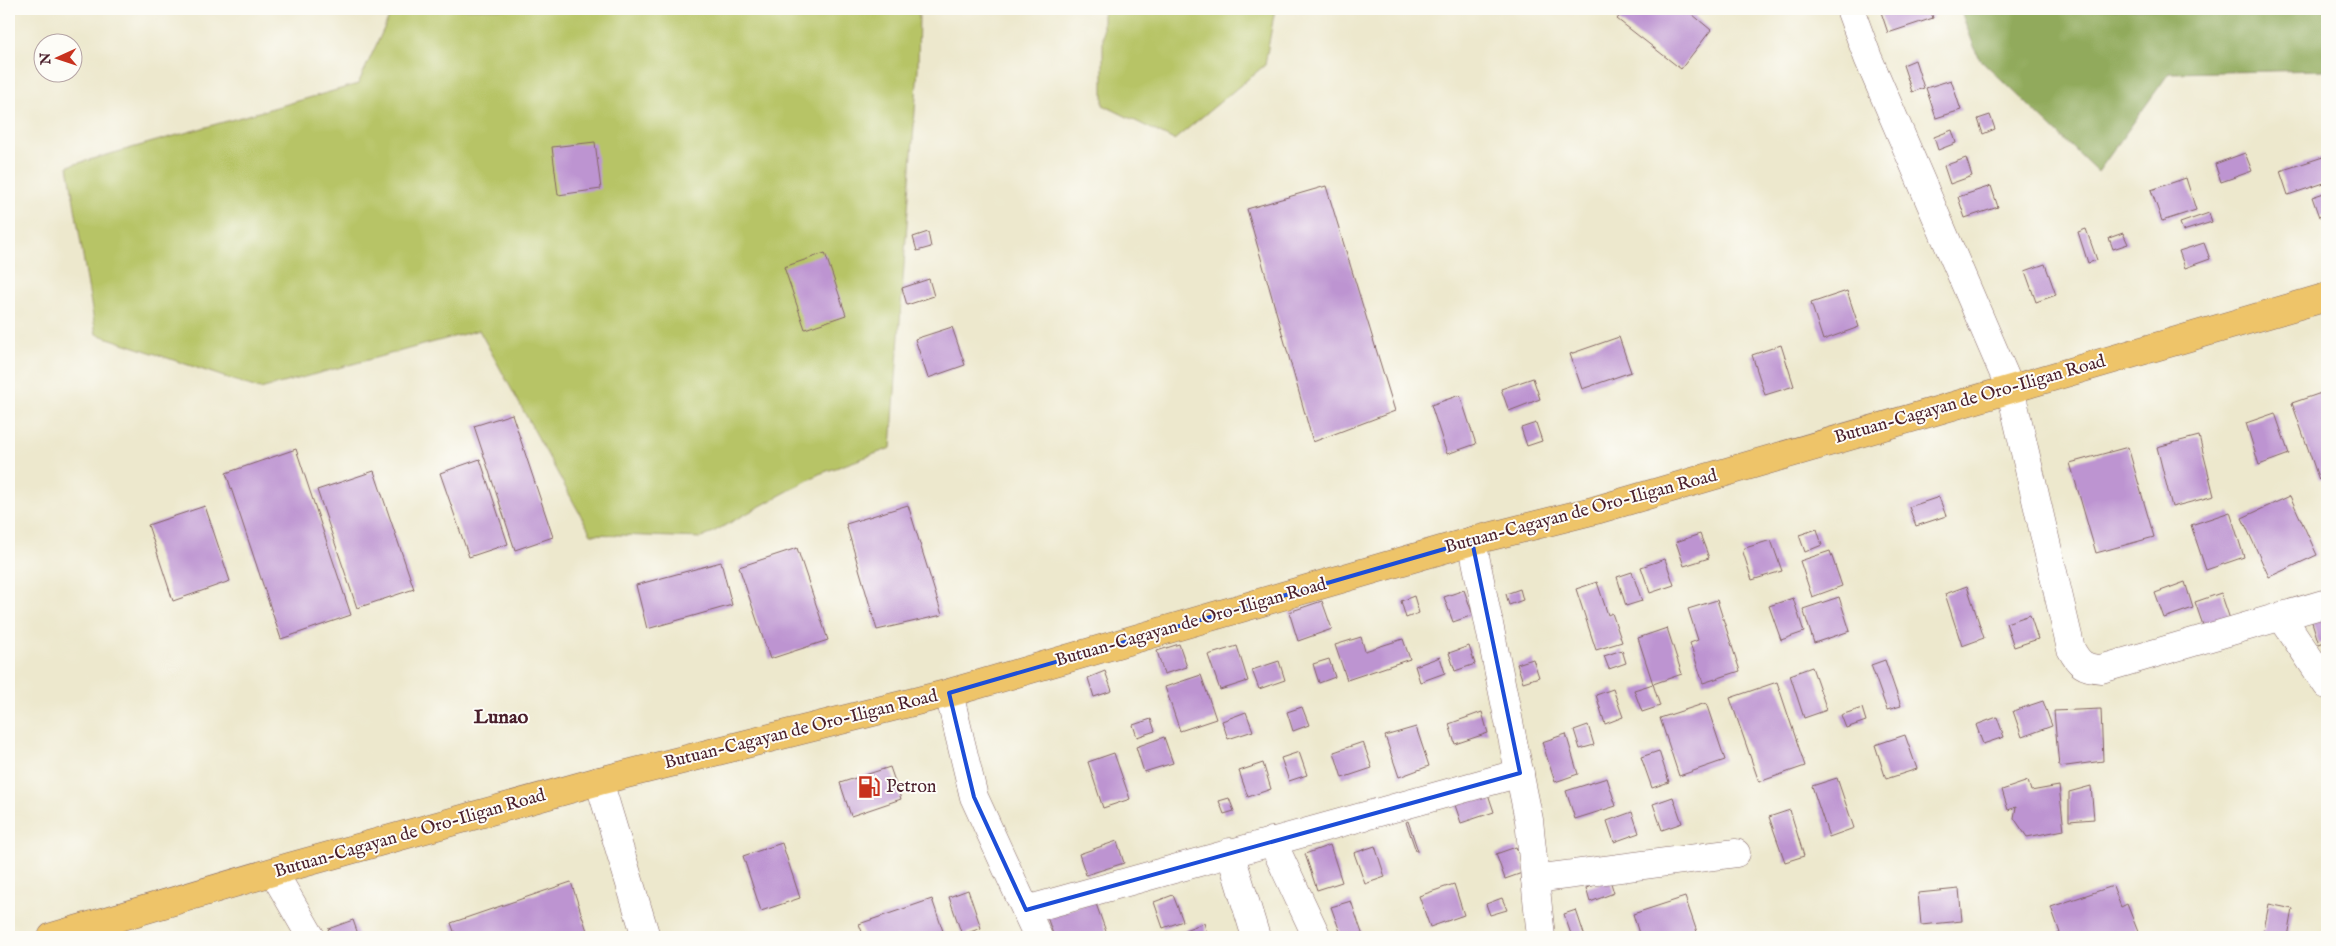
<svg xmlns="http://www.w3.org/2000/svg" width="2336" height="946" font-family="'IM FELL English',serif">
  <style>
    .green { fill: #b7c466; stroke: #807248 }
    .forest { fill: #91aa5b; stroke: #6e6443 }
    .building { fill: #bd94d1 }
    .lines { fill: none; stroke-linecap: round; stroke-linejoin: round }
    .minor-casing { stroke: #836564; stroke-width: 29 }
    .highway-casing { stroke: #836564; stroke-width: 29 }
    .minor { stroke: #fff; stroke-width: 28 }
    .highway { stroke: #eec469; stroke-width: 28 }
    .marked { fill: none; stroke: #1d4ed8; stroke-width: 4; stroke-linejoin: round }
    .labels { text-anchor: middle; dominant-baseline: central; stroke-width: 4; stroke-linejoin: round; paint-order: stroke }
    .street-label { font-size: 18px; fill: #4a1f2b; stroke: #fdfcf7 }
    .poi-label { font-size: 18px; fill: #4a1f2b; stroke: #fdfcf7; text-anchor: start }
    .quarter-label { font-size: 20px; font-weight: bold; fill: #4a1f2b; stroke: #fdfcf7 }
  </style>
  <rect width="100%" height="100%" fill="#fdfcf7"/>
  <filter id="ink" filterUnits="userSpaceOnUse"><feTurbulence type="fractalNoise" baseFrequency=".02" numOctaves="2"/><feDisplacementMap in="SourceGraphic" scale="10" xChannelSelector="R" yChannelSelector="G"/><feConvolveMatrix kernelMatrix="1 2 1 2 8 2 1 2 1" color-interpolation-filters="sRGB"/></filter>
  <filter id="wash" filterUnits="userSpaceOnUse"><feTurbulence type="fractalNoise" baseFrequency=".0096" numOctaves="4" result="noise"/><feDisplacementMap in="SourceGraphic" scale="20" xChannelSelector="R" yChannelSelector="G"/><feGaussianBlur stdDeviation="1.12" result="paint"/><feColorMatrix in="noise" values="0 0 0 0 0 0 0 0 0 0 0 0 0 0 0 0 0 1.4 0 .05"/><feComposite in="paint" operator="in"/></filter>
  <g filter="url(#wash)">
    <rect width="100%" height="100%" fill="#ede8cd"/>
    <g class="green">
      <polygon points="393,9 919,9 918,69 891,448 819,474 702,538 591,534 479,330 260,389 96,334 68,166 358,84"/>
      <polygon points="1103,9 1275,9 1265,65 1174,140 1103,105"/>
    </g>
    <polygon class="forest" points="1960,9 2327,9 2327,70 2169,73 2098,172 1978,57"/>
    <g id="blocks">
      <g class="building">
        <polygon points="1625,9 1686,9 1711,30 1681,69 1617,19"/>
        <polygon points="1880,9 1930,9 1933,18 1888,33"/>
        <polygon points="1915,60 1924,88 1912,92 1903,65"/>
        <polygon points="1951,80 1961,110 1936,118 1926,88"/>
        <polygon points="1990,115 1995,129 1983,134 1978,119"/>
        <polygon points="1952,130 1956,143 1938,150 1934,137"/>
        <polygon points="595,142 601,189 558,195 552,147"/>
        <polygon points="2245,153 2252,171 2221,182 2215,164"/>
        <polygon points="2326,156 2327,182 2288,195 2280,171"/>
        <polygon points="1966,158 1972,176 1950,184 1944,166"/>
        <polygon points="2186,178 2196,210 2162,221 2151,190"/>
        <polygon points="1326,186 1395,411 1313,442 1247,209"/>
        <polygon points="1991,186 1998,207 1965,218 1958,197"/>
        <polygon points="2327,192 2327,214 2319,217 2312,197"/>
        <polygon points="2209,213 2212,222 2183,231 2180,223"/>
        <polygon points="2086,229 2097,260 2088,263 2078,232"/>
        <polygon points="928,232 931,247 917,251 913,237"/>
        <polygon points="2123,233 2128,244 2113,249 2109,238"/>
        <polygon points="2204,243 2210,259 2185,268 2179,251"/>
        <polygon points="825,253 846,315 805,329 784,267"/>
        <polygon points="2045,264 2056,295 2036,302 2025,271"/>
        <polygon points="929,279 934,296 907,305 902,288"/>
        <polygon points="1847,291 1859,327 1823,340 1811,303"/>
        <polygon points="952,327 965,365 928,378 915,339"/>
        <polygon points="1619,337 1631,372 1582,389 1570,354"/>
        <polygon points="1781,345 1794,386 1765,395 1752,355"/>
        <polygon points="1533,378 1540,399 1509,411 1501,389"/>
        <polygon points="2327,391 2327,477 2319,480 2292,403"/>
        <polygon points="1460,395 1476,444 1447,454 1431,405"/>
        <polygon points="2275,413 2289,454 2259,465 2246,423"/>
        <polygon points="512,414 553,537 515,550 474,426"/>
        <polygon points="1536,423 1542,441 1527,446 1521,428"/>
        <polygon points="2199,436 2214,496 2172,507 2157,447"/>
        <polygon points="2128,447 2154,537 2096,553 2070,463"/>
        <polygon points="296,449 351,615 281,639 226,473"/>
        <polygon points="480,459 508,544 469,557 440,473"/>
        <polygon points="374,471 414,589 357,608 317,490"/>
        <polygon points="2290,496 2317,555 2269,577 2242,518"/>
        <polygon points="1939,497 1946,516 1916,526 1909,507"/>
        <polygon points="908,505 942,615 877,630 846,524"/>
        <polygon points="205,506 230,581 173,601 148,525"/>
        <polygon points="2230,512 2244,557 2206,570 2191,525"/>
        <polygon points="1817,529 1822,545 1805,552 1799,535"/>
        <polygon points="1700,534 1709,558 1684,566 1676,542"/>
        <polygon points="1771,540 1782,571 1752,580 1742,549"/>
        <polygon points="797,548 828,640 770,659 739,567"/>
        <polygon points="1830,551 1842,586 1812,597 1800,561"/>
        <polygon points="1665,559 1674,585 1650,593 1641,567"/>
        <polygon points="721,562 732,605 647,629 636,585"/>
        <polygon points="1632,572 1642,601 1626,606 1617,577"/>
        <polygon points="1597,582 1608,615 1612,613 1622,642 1596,650 1576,589"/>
        <polygon points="2185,582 2193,608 2164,618 2155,593"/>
        <polygon points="1967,586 1984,638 1962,646 1945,594"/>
        <polygon points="1520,589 1523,600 1509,605 1506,594"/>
        <polygon points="1464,590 1473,615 1453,622 1444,597"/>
        <polygon points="2221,593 2231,622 2205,631 2195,602"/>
        <polygon points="1414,596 1419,613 1406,618 1401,601"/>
        <polygon points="1839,597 1850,631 1814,643 1803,609"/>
        <polygon points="1793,598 1804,632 1781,640 1769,606"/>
        <polygon points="1717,600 1740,671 1703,683 1690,643 1698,640 1688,609"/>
        <polygon points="1322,601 1332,629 1298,641 1289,612"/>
        <polygon points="2327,610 2327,641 2319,644 2310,616"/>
        <polygon points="2030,615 2038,639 2014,647 2006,623"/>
        <polygon points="1667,628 1682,674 1653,684 1638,638"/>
        <polygon points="1361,637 1365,651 1403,639 1410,659 1347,680 1335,645"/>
        <polygon points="1179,644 1187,667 1164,674 1157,651"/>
        <polygon points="1237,646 1248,681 1220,690 1208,655"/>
        <polygon points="1469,646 1475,664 1455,671 1449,653"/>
        <polygon points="1622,650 1626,663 1609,669 1604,656"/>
        <polygon points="1440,657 1445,673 1420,682 1415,666"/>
        <polygon points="1329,659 1335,677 1319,683 1313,664"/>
        <polygon points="1533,659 1539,677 1523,682 1517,664"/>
        <polygon points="1885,660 1901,706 1887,710 1871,665"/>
        <polygon points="1279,661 1285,680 1259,689 1252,670"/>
        <polygon points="1812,667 1827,710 1804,718 1790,675"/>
        <polygon points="1105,671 1112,691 1094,697 1088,678"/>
        <polygon points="1201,675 1216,719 1180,731 1165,687"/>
        <polygon points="1777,682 1805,766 1759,782 1730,698"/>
        <polygon points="1653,684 1660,706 1642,712 1634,690"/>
        <polygon points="1613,689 1623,717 1605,724 1596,695"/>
        <polygon points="2043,701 2052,726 2022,737 2013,711"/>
        <polygon points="1706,703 1725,760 1679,776 1660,718"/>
        <polygon points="1302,707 1309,725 1293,731 1287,712"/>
        <polygon points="1862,708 1866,721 1846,728 1841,715"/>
        <polygon points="2101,709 2103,761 2059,767 2054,711"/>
        <polygon points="1246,712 1253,731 1228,739 1222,721"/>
        <polygon points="1482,712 1488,733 1455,744 1449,724"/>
        <polygon points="1997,717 2004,737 1983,744 1976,725"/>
        <polygon points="1151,719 1155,731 1137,737 1133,725"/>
        <polygon points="1588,725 1594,745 1580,749 1574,730"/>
        <polygon points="1416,727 1429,766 1399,777 1385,736"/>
        <polygon points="1566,734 1578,774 1555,782 1542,742"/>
        <polygon points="1905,735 1917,769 1886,779 1875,745"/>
        <polygon points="1164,737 1173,763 1144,772 1136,747"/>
        <polygon points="1363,742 1372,768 1342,778 1334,752"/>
        <polygon points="1659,751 1669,782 1652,788 1641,757"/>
        <polygon points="1299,752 1307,775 1289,781 1281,758"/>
        <polygon points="1114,753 1130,799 1103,808 1088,762"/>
        <polygon points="1263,763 1271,789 1248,797 1239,771"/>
        <polygon points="890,767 901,799 851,816 840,783"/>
        <polygon points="1607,778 1616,806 1575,819 1566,791"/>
        <polygon points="1837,778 1854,828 1829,837 1812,786"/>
        <polygon points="2028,781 2031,791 2059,786 2064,830 2027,837 2014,818 2016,807 2008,810 2002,790"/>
        <polygon points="2091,786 2094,819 2069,821 2069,792"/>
        <polygon points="1487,791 1494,812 1461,823 1454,802"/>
        <polygon points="1673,797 1682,823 1662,830 1653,804"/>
        <polygon points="1229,798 1234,811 1224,814 1219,801"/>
        <polygon points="1790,810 1804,856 1785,862 1769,817"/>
        <polygon points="1632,812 1639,833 1614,842 1607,821"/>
        <polygon points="1408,821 1418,851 1416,851 1406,822"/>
        <polygon points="1117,841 1124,863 1086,875 1079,854"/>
        <polygon points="782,843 800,898 761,911 743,856"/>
        <polygon points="1330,845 1342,882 1317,890 1305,854"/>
        <polygon points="1375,846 1385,877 1365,884 1354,853"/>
        <polygon points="1516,847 1525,872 1505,879 1496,854"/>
        <polygon points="1610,880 1614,893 1590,902 1586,888"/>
        <polygon points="571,882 589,937 456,937 451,923"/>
        <polygon points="1454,884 1464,915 1430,927 1419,896"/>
        <polygon points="2113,886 2121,907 2127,904 2140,937 2049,937 2060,933 2051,907"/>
        <polygon points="1959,889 1962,921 1921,925 1918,893"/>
        <polygon points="968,890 981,928 962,935 949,897"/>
        <polygon points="1173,895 1183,921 1163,928 1154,902"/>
        <polygon points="1685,897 1697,932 1683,937 1640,937 1633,914"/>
        <polygon points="1502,898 1507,910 1490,915 1486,904"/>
        <polygon points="932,899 945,937 864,937 859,924"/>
        <polygon points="1095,901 1108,937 1054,937 1047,917"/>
        <polygon points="1351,901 1363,936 1342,937 1331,907"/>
        <polygon points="2269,904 2293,909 2288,937 2257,937 2264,930"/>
        <polygon points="1576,910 1585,937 1572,937 1564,914"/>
        <polygon points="353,920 359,937 331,937 328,929"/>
        <polygon points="1204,923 1208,937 1168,937 1168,936"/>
      </g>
    </g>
  </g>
  <g filter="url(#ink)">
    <use href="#blocks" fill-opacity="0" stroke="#836564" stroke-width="1"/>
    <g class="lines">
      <defs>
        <g id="minor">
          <path d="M1850,9L1868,58L2010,388L2071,649C2079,664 2084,668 2101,669L2327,603"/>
          <polyline points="1472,541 1529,820 1541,937"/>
          <polyline points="2281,616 2327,685"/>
          <polyline points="949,693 974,797 1038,937"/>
          <polyline points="599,781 646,937"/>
          <polyline points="1272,841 1317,937"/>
          <polyline points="1230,852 1256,937"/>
          <polyline points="274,873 311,937"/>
          <polyline points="1535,879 1736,853"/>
          <polyline points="1026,910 1520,773"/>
        </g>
        <polyline id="highway" points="52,937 289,867 599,781 949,693 1472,541 1596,510 2327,297"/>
      </defs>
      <use href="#minor" class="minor-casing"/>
      <use href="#highway" class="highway-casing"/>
      <use href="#minor" class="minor"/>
      <use href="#highway" class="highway"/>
    </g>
  </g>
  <path class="marked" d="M1472,541L1520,773L1026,910L974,797L949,693Z"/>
  <defs>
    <symbol id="fuel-bare" viewBox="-9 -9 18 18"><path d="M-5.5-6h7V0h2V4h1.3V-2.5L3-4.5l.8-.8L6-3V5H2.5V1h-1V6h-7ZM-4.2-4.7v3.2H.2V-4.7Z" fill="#c8321e" stroke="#fdfcf7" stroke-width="2.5" paint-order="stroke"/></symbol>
  </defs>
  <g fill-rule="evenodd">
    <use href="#fuel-bare" x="853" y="771" width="32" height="32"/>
  </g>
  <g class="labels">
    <g class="street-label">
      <text transform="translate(1970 400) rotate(-16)">Butuan-Cagayan de Oro-Iligan Road</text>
      <text transform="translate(1581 512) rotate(-15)">Butuan-Cagayan de Oro-Iligan Road</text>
      <text transform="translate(1191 623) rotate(-16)">Butuan-Cagayan de Oro-Iligan Road</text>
      <text transform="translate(801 730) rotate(-14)">Butuan-Cagayan de Oro-Iligan Road</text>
      <text transform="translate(410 834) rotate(-16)">Butuan-Cagayan de Oro-Iligan Road</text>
    </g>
    <g class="poi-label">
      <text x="886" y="787">Petron</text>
    </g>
    <g class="quarter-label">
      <text x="501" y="717">Lunao</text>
    </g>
  </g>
  <rect width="2336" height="946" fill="none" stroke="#fdfcf7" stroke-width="30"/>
  <g transform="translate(58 58) rotate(267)"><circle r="24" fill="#fdfcf7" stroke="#b5a4a5"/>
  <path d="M0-4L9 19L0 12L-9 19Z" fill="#c8321e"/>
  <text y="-8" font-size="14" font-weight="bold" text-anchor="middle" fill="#4a1f2b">N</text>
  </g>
</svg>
